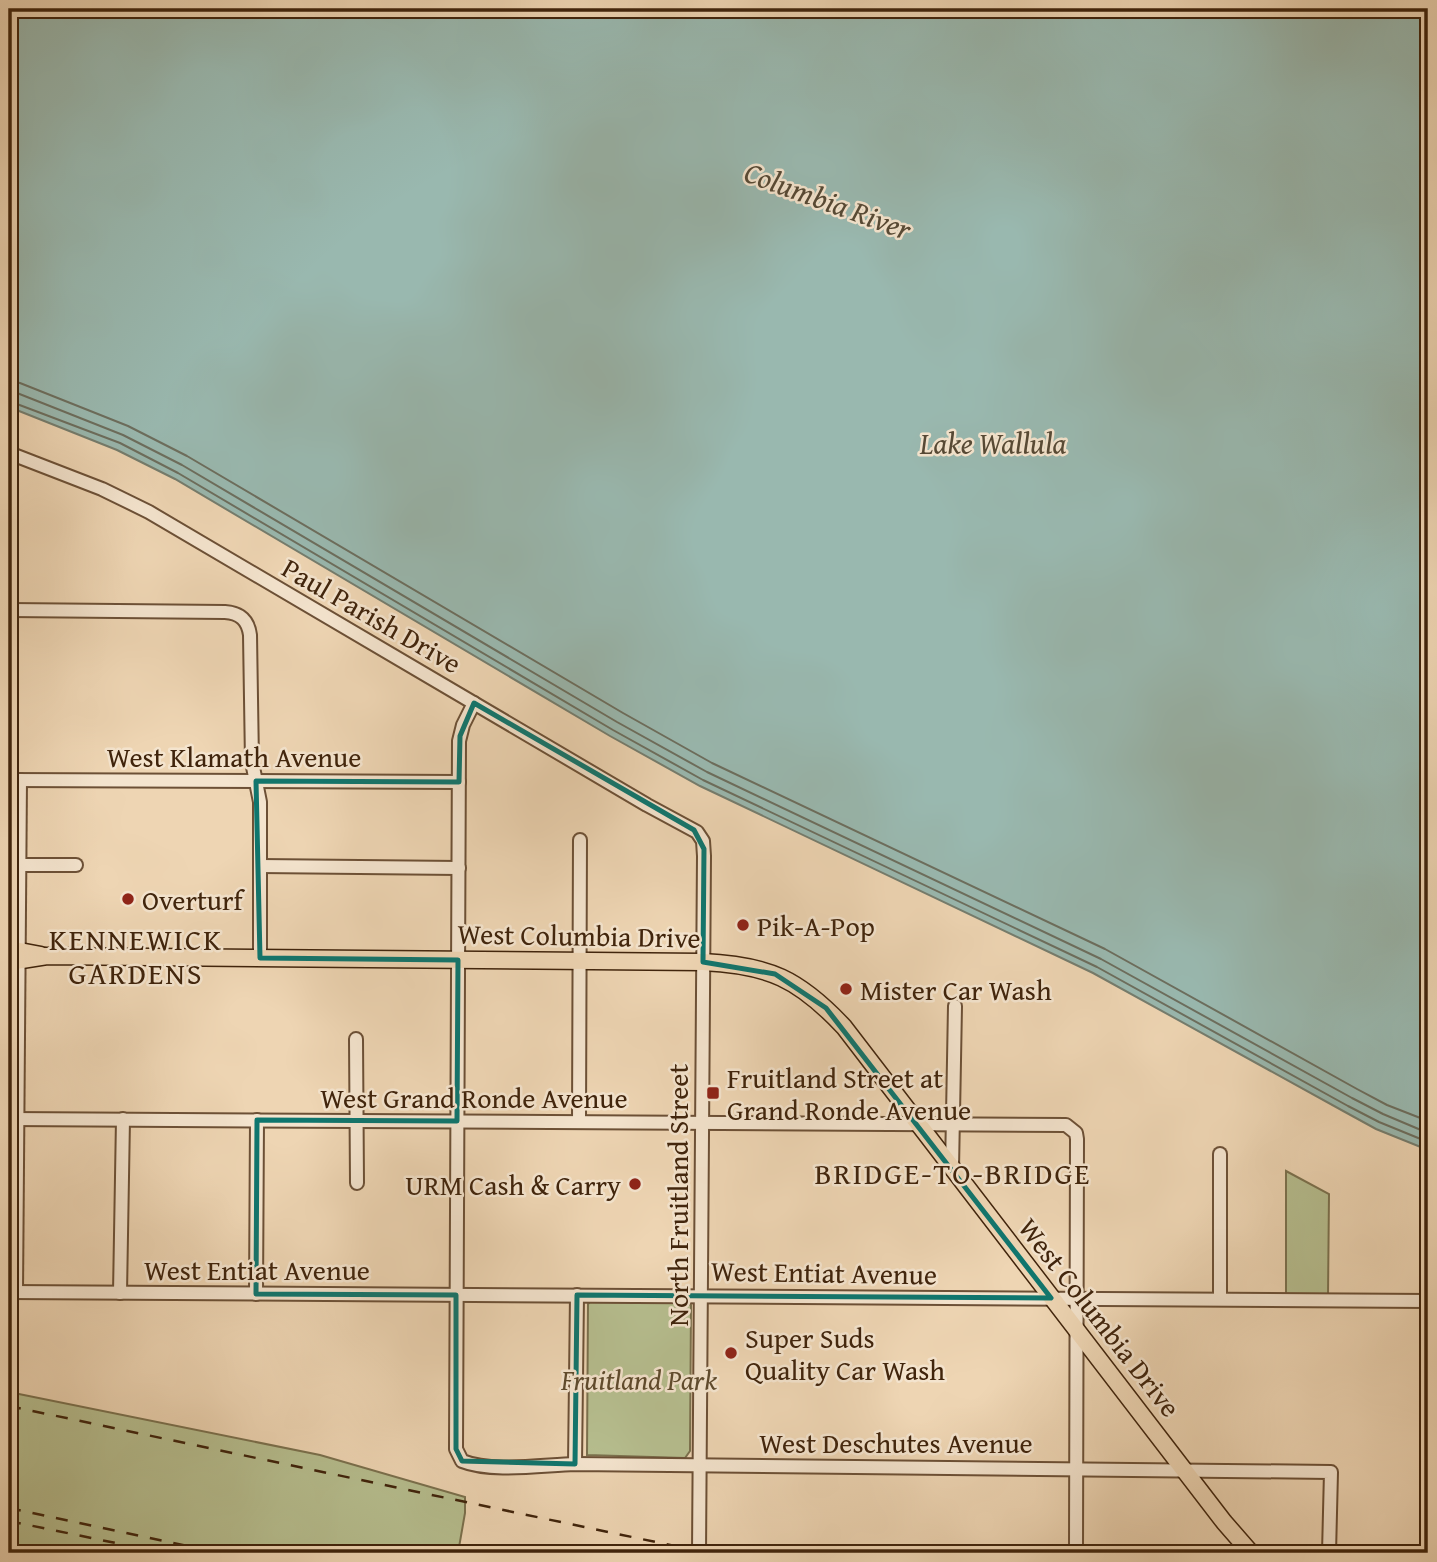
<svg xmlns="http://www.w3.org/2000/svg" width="1437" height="1562" font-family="'Gentium Book Plus',serif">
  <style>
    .green { fill: #b6be8f; stroke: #7b714e; stroke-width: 2 }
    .water { fill: #99b8af; stroke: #757d6e; stroke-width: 2 }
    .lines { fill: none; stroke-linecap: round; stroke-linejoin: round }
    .shore { stroke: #6c6e5e; stroke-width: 2 }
    .minor-casing { stroke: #6c5036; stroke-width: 16 }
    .major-casing { stroke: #40240c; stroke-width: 19 }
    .minor { stroke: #f4e4ce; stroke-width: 12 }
    .major { stroke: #eed5b3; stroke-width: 16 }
    .rail { stroke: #40240c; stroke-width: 2.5; stroke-dasharray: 12 12; stroke-linecap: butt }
    .marked { fill: none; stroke: #0f766e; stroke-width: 5; stroke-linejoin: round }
    .poi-dot { fill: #8f2418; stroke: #f4e4ce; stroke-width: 2.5 }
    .labels { text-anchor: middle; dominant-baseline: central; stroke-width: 5; stroke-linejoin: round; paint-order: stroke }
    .street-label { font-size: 28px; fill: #40240c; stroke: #f4e4ce }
    .poi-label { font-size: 28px; fill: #40240c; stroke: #f4e4ce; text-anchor: start }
    .park-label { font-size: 28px; font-style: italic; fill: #5e4a2d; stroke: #f4e4ce }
    .water-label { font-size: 30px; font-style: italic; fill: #564935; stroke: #f4e4ce }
    .neighbourhood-label { font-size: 30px; letter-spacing: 2px; fill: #40240c; stroke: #f4e4ce }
  </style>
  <rect width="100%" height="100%" fill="#eed5b3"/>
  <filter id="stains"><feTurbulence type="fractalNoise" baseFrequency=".00286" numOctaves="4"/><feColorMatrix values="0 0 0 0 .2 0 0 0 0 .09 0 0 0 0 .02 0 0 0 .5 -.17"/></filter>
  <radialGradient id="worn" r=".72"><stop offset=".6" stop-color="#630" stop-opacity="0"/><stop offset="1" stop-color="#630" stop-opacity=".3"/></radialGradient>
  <g class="green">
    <polygon points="1286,1171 1329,1194 1328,1296 1286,1295"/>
    <polygon points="590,1302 676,1302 691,1305 690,1451 685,1458 587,1455 588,1304"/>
    <polygon points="9,1392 320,1455 465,1497 465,1513 458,1553 9,1553"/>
  </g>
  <polygon class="water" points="9,9 1428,9 1428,1150 1376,1129 1345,1112 1093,973 700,786 610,736 175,479 117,450 9,407"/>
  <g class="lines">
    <g class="shore">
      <polyline points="9,381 20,383 128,426 187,456 623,713 712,763 1105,949 1357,1089 1387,1105 1428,1121"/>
      <polyline points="9,392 17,393 123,435 182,465 617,722 707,772 1101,959 1352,1098 1383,1114 1428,1133"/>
      <polyline points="9,401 120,443 178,473 613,730 703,780 1097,967 1348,1106 1379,1122 1428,1142"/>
    </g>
    <defs>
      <g id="minor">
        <polyline points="9,453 102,489 149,512 647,805 697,832 703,841 704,856 699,1553"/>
        <path d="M9,610L225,612C240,613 248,620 250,635L252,762L260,802V958"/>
        <path d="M474,703L463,725L459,741L456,1449L462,1461C492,1473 542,1465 575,1464L1331,1472L1329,1553"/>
        <polyline points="9,780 459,782"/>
        <polyline points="19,865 76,865"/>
        <polyline points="260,866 459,868"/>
        <polyline points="356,1039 357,1183"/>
        <polyline points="9,1119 1066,1125 1076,1133 1077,1139 1076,1553"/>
        <polyline points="579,1122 580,840"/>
        <polyline points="952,1169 955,1006"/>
        <polyline points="9,1292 1428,1301"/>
        <polyline points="16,1292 20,780"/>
        <polyline points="120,1293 123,1119"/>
        <polyline points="256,1294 257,1120"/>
        <polyline points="1220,1299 1220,1154"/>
        <polyline points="575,1464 577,1295"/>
      </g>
      <g id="major">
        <polyline points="9,949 41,955"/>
        <path d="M9,962L47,956L703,962C769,965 799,979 844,1027L1224,1522L1251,1553"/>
      </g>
    </defs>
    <use href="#minor" class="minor-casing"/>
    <use href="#major" class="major-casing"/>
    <use href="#minor" class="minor"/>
    <use href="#major" class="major"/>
    <g class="rail">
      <polyline points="9,1406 708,1553"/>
      <polyline points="9,1508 220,1553"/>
      <polyline points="9,1521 164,1553"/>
    </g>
  </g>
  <path class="marked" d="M474,703L694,830L704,849L703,962L775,974L826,1008L1051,1298L577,1295L575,1464L462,1461L456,1449V1295L256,1294L257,1120L457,1121L458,960L260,958L256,781L459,782L460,736Z"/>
  <g class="poi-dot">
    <circle cx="128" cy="899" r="7"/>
    <circle cx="743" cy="925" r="7"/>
    <circle cx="846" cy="989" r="7"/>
    <rect x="706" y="1086" width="14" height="14" rx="3.5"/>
    <circle cx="635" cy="1184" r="7"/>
    <circle cx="731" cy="1353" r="7"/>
  </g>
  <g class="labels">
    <g class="street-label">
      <text transform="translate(372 615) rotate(30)">Paul Parish Drive</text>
      <text x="234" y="756">West Klamath Avenue</text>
      <text transform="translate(579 935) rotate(1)">West Columbia Drive</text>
      <text x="474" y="1097">West Grand Ronde Avenue</text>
      <text transform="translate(677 1195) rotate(-90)">North Fruitland Street</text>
      <text x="257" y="1269">West Entiat Avenue</text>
      <text transform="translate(824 1272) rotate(1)">West Entiat Avenue</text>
      <text transform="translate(1100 1317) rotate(52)">West Columbia Drive</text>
      <text x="896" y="1442">West Deschutes Avenue</text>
    </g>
    <g class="poi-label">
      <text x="142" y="899">Overturf</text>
      <text x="757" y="925">Pik-A-Pop</text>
      <text x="860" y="989">Mister Car Wash</text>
      <text x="727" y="1077">Fruitland Street at<tspan x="727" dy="32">Grand Ronde Avenue</tspan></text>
      <text x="621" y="1184" text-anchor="end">URM Cash &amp; Carry</text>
      <text x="745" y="1337">Super Suds<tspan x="745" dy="32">Quality Car Wash</tspan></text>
    </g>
    <g class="park-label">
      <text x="639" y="1379">Fruitland Park</text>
    </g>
    <g class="water-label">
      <text transform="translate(828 200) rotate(20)">Columbia River</text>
      <text x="993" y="443">Lake Wallula</text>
    </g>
    <g class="neighbourhood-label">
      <text x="136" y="939">KENNEWICK<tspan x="136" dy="34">GARDENS</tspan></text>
      <text x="953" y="1173">BRIDGE-TO-BRIDGE</text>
    </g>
  </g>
  <rect width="1437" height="1562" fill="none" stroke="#eed5b3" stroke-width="35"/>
  <rect x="10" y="10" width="1416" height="1541" fill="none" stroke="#40240c" stroke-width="3.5"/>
  <rect x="18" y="18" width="1402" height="1527" fill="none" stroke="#40240c" stroke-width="2"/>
  <rect width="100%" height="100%" filter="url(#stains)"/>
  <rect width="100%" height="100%" fill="url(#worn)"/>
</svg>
